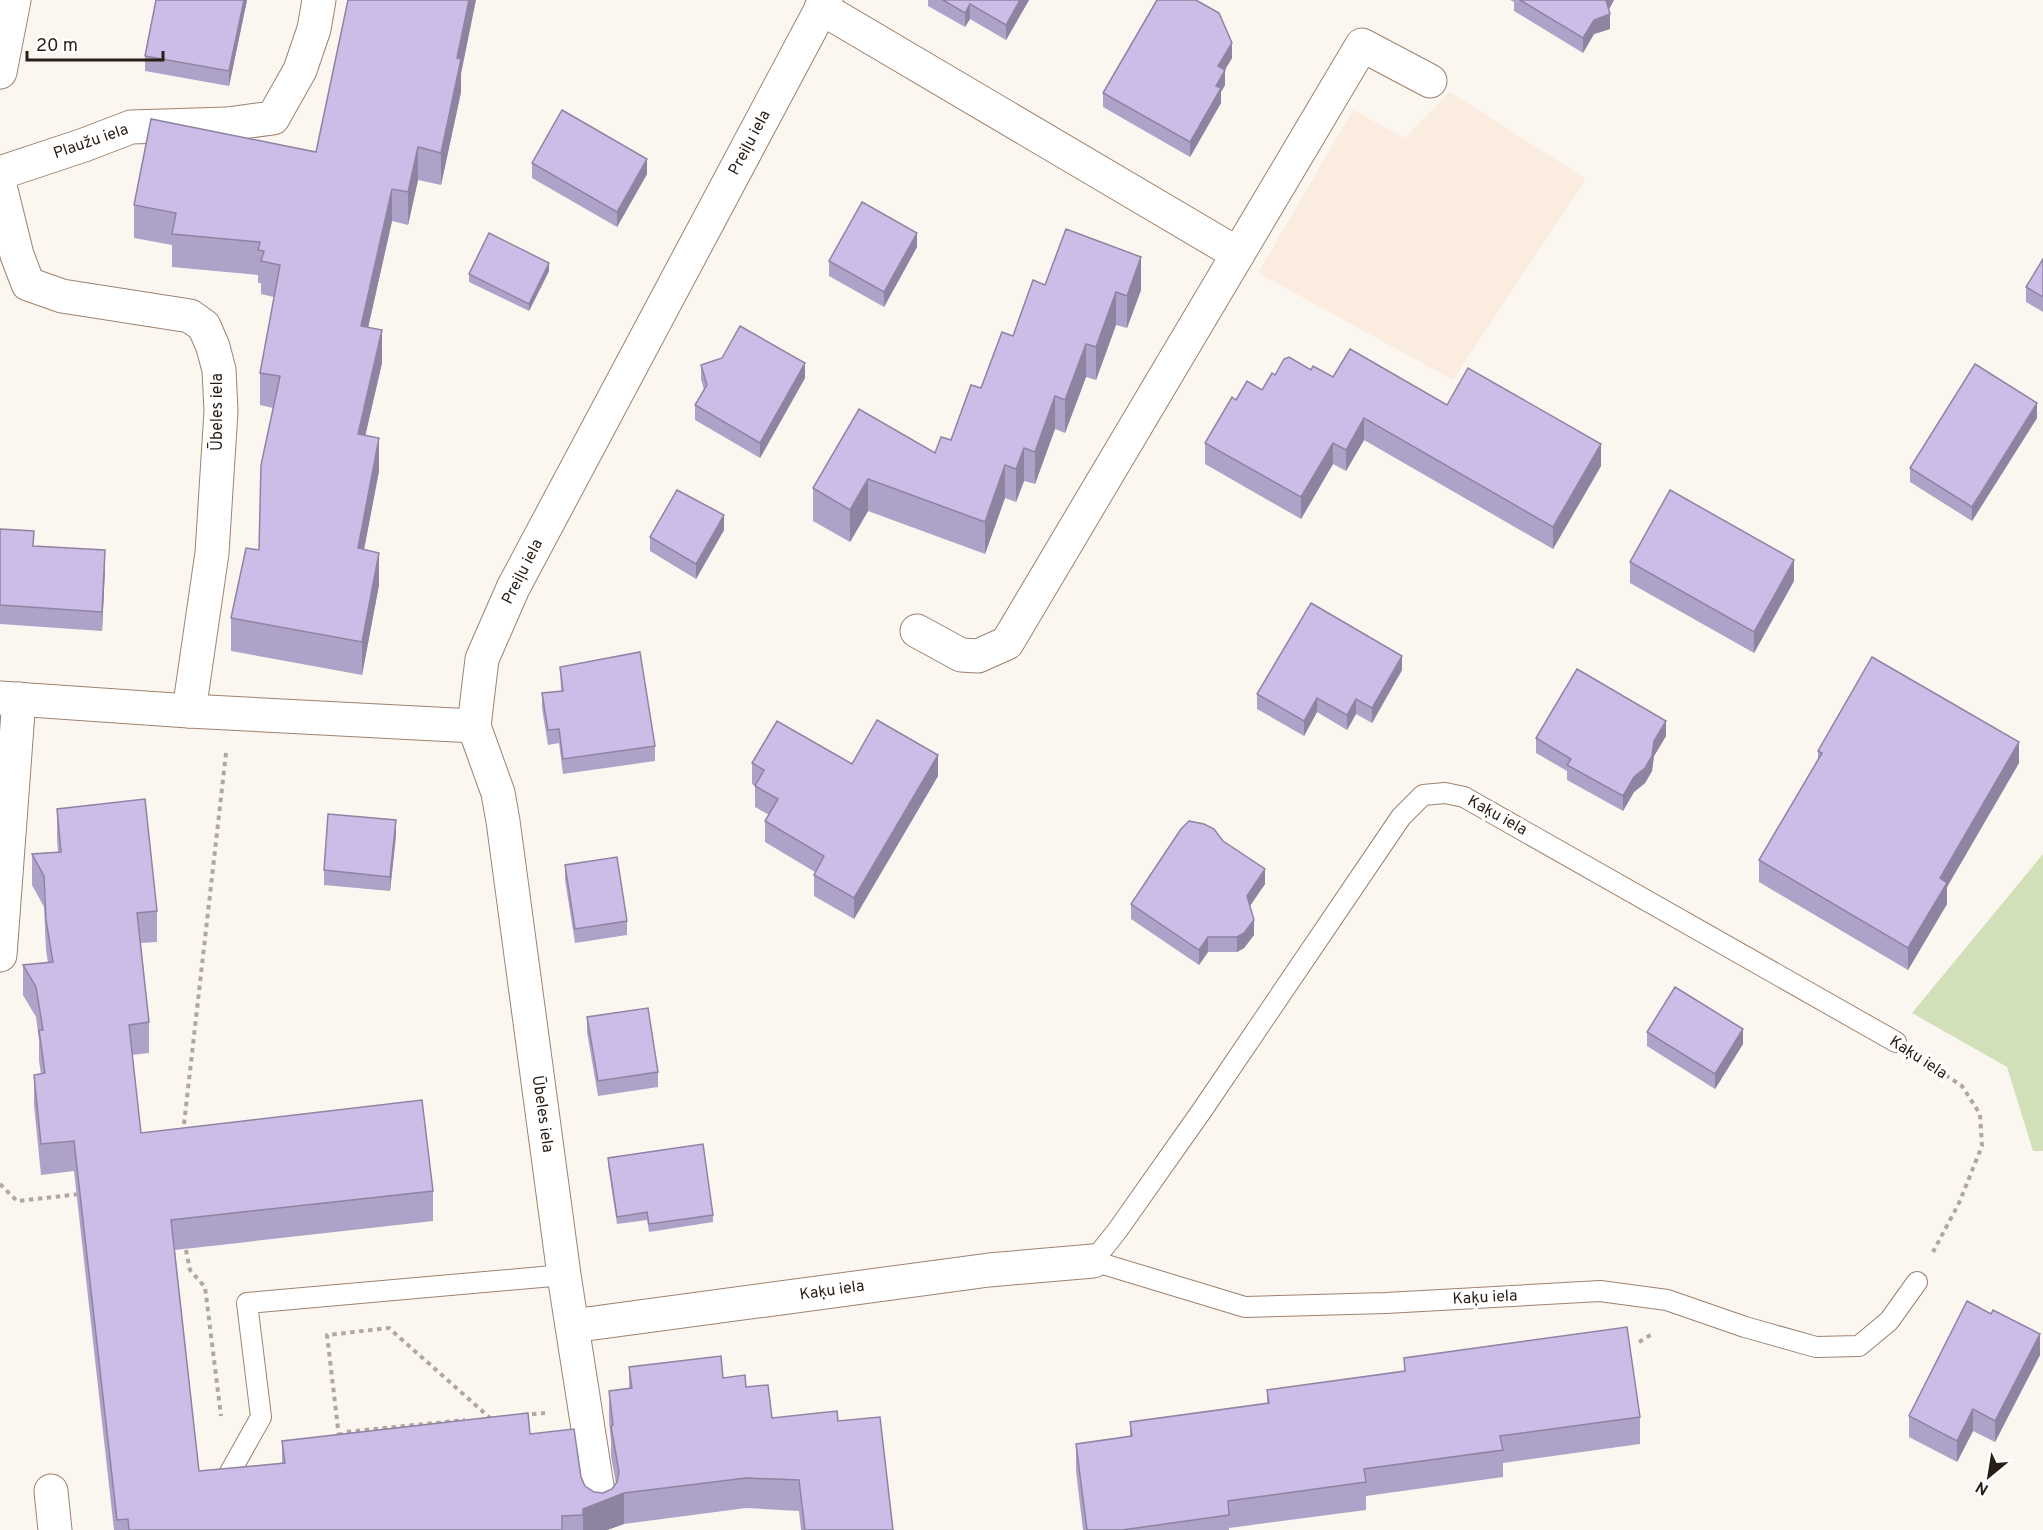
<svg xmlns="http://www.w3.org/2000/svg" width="2043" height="1530" font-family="Overpass,sans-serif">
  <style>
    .built { fill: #fbece0 }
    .green { fill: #d1e0b8 }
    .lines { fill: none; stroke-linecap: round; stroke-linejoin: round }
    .service-casing { stroke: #9e826d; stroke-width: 22 }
    .minor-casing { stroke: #9e826d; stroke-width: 35 }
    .path { stroke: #afa7a1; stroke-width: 4; stroke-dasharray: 4.5 4.5; stroke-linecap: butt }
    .service { stroke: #fff; stroke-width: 20 }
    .minor { stroke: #fff; stroke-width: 33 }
    .wall { fill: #afa2c8 }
    .shaded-wall { fill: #8e84a2 }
    .building { fill: #cbbce8; stroke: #8e84a2; stroke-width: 1.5 }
    .labels { text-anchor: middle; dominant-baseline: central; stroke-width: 6; stroke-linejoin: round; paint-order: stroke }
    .street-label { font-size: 16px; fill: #291e16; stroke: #fff }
  </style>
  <rect width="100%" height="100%" fill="#fcf6f1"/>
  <polygon class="built" points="1450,92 1586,179 1453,380 1258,273 1353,110 1405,138"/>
  <polygon class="green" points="2043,854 2043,1151 2033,1151 2007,1067 1912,1013"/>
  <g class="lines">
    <defs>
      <g id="service">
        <polyline points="1896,1042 1464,797 1445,793 1423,795 1401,817 1203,1109 1117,1231 1093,1261 1245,1307 1386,1303 1600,1291 1667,1300 1745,1327 1816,1347 1859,1346 1889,1321 1917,1282"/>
        <polyline points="229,1474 261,1417 247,1303 564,1275"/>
      </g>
      <g id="minor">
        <polyline points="821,8 1238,254"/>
        <polyline points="0,72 14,0"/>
        <polyline points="0,173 84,145 131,127 227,124 273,118 300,70 314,29 319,0"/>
        <polyline points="0,186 17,255 28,284 62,296 190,316 204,326 213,347 219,370 221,411 212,553 189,711"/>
        <polyline points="917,631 961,655 978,656 1007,643 1362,45 1430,81"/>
        <polyline points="0,698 189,711 474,726 482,659 513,588 826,0"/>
        <polyline points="474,726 498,793 503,821 564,1275 600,1505"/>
        <polyline points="0,955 19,699"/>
        <polyline points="572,1326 989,1270 1093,1261"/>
        <polyline points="51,1491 55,1530"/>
      </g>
    </defs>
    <use href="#service" class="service-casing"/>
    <use href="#minor" class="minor-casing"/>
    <g class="path">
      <polyline points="1923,1060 1962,1086 1980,1114 1982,1146 1959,1203 1933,1252"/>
      <polyline points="183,1133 226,753"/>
      <polyline points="0,1184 17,1201 81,1194"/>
      <polyline points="186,1250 190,1270 205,1287 221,1416"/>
      <polyline points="1639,1342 1654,1333"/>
      <polyline points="523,1415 545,1413"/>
      <polyline points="339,1436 345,1432 465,1420"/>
      <polyline points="339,1437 327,1335 389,1328 490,1418"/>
    </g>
    <use href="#service" class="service"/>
    <use href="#minor" class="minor"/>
  </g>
  <g class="wall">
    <polygon points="156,0 247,0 229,86 145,71 145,56"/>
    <polygon points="928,0 1029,0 1006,40 970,19 965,27 928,6"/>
    <polygon points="1510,0 1614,0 1608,10 1610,29 1594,34 1583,53 1514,11 1514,2"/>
    <polygon points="1232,58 1225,70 1225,85 1221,92 1221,103 1190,157 1103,107 1103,93"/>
    <polygon points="461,74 461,92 441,185 418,180 408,225 392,221 368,328 382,363 365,436 379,471 364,549 379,585 362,675 231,651 231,618 259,550 273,408 260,405 260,373 274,297 261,294 261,283 258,283 258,275 172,267 172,245 134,238 134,205 316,152"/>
    <polygon points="532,163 647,174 617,227 532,178"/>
    <polygon points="917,247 884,307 829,276 829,261"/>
    <polygon points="2043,259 2043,312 2026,302 2026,287"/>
    <polygon points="549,271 529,311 469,282 469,274"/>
    <polygon points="1045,285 1141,290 1127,328 1116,325 1096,380 1086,377 1065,433 1055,429 1035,484 1024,481 1016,502 1005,498 985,554 868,511 850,542 813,521 813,488 935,453 951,440 1013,336"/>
    <polygon points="701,365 805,378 760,458 695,420 695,405 704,390 701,379"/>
    <polygon points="1311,370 1333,377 1447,405 1601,466 1553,549 1364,440 1346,471 1333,464 1301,519 1205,464 1205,443 1236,400 1262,390 1275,375"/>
    <polygon points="2037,418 1972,521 1910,482 1910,468"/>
    <polygon points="0,529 34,546 105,569 102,631 0,624"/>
    <polygon points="724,530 696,579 650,551 650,537"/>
    <polygon points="1630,562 1794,581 1754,653 1630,583"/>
    <polygon points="560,667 655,746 655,761 563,774 559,743 548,745 542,708 542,693 561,691"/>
    <polygon points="1402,670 1372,723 1356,714 1347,730 1317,712 1304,736 1257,709 1257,694"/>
    <polygon points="1666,736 1654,756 1652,771 1645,783 1634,792 1623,811 1567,780 1567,771 1536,753 1536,738"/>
    <polygon points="1818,751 2019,763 1947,887 1947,904 1908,970 1759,882 1759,860 1818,760"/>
    <polygon points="752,763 852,764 938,776 854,919 814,896 814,875 815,872 765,842 765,821 769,815 755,807 755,786 752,784"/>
    <polygon points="57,809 157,911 157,942 141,943 149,1022 149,1053 132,1055 141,1133 433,1191 433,1221 175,1250 199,1471 282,1463 282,1441 530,1434 581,1477 585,1486 594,1492 603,1493 612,1489 616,1484 611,1456 611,1442 609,1421 609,1391 629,1389 629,1367 723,1378 746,1387 772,1418 838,1421 893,1530 801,1530 799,1511 746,1508 624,1524 607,1530 114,1530 74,1171 41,1175 34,1105 34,1075 41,1074 39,1061 39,1040 36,1017 23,995 23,965 48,963 46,950 44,907 32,885 32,854 58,852 57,839"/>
    <polygon points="396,835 390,891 324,885 324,870"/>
    <polygon points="1223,841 1265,884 1250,906 1254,935 1244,948 1237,952 1208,952 1199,965 1131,919 1131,904"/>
    <polygon points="565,865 627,921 627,935 575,943 565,880"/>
    <polygon points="587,1017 658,1072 658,1087 598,1096 587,1032"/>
    <polygon points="1647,1032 1743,1044 1715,1089 1647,1046"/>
    <polygon points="608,1158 713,1215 713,1222 649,1232 647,1220 617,1224 608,1165"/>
    <polygon points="2040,1355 1995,1442 1973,1431 1957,1462 1909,1437 1909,1416"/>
    <polygon points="1404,1358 1640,1417 1640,1444 1503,1463 1503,1477 1366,1496 1366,1510 1229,1528 1229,1530 1083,1530 1076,1471 1076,1444 1130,1436 1130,1422 1267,1403 1267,1390 1404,1371"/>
  </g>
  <g class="shaded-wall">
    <polygon points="244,0 247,0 229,86 229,71"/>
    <polygon points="469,0 476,0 461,74 461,92 441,185 441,153 457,58"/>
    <polygon points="1020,0 1029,0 1006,40 1006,25"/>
    <polygon points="1606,0 1614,0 1606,15"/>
    <polygon points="970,4 970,19 965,27 965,13"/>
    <polygon points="1610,14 1610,29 1594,34 1583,53 1583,38 1594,20"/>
    <polygon points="1232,43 1232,58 1218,81 1218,66"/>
    <polygon points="1225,70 1225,85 1221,92 1221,103 1190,157 1190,142 1216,86"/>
    <polygon points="418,147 418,180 408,225 408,192"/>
    <polygon points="647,159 647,174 617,227 617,212"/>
    <polygon points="392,189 392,221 361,359 361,326"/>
    <polygon points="917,233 917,247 884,307 884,292"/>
    <polygon points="1141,257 1141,290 1127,328 1127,296"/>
    <polygon points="549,263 549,271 529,311 529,304"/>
    <polygon points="1116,292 1116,325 1096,380 1096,347"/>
    <polygon points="382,330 382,363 358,467 358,434"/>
    <polygon points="1086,344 1086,377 1065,433 1065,400"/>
    <polygon points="805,363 805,378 760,458 760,443"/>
    <polygon points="1055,396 1055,429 1035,484 1035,452"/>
    <polygon points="2037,403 2037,418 1972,521 1972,507"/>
    <polygon points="1364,418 1364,440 1346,471 1346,450"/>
    <polygon points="379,438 379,471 358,581 358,548"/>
    <polygon points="1333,443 1333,464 1301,519 1301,497"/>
    <polygon points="1601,444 1601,466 1553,549 1553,527"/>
    <polygon points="1024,448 1024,481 1016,502 1016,469"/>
    <polygon points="1005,465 1005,498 985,554 985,522"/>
    <polygon points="868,479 868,511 850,542 850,510"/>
    <polygon points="724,515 724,530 696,579 696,564"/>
    <polygon points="105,550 105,569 102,631 102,612"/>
    <polygon points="379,553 379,585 362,675 362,642"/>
    <polygon points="1794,560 1794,581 1754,653 1754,632"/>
    <polygon points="1402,656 1402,670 1372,723 1372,708"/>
    <polygon points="1317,698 1317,712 1304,736 1304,721"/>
    <polygon points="1356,699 1356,714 1347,730 1347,715"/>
    <polygon points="1666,721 1666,736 1654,756 1652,771 1645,783 1634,792 1623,811 1623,796"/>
    <polygon points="2019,742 2019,763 1947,887 1947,904 1908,970 1908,948 1940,878"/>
    <polygon points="938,755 938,776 854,919 854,898"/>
    <polygon points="396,820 396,835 390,891 390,877"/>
    <polygon points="1265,869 1265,884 1247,910 1247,896"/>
    <polygon points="1254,920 1254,935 1244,948 1237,952 1237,937"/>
    <polygon points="1208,937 1208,952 1199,965 1199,950"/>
    <polygon points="1743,1029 1743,1044 1715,1089 1715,1074"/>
    <polygon points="2040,1334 2040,1355 1995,1442 1995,1421"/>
    <polygon points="1973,1409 1973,1431 1957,1462 1957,1441"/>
    <polygon points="624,1493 624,1524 607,1530 583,1530 583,1509"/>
  </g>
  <g class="building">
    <polygon points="156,0 244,0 229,71 145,56"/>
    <polygon points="348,0 469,0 457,58 461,59 441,153 418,147 408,192 392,189 361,326 382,330 358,434 379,438 358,548 379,553 362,642 231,618 246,548 259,550 261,465 280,376 260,373 280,265 261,261 264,251 258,250 260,242 172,234 176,213 134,205 151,119 316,152"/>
    <polygon points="943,0 1020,0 1006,25 970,4 965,13"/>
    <polygon points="1157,0 1196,0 1219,13 1232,43 1218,66 1225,70 1216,86 1221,88 1190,142 1103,93"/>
    <polygon points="1520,0 1606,0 1610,14 1594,20 1583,38"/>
    <polygon points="562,110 647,159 617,212 532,163"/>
    <polygon points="862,202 917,233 884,292 829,261"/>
    <polygon points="1066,229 1141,257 1127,296 1116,292 1096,347 1086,344 1065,400 1055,396 1035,452 1024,448 1016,469 1005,465 985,522 868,479 850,510 813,488 859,409 935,453 941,437 951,440 971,385 981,388 1002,332 1013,336 1033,280 1045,285"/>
    <polygon points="489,233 549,263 529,304 469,274"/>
    <polygon points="2043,259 2043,297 2026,287"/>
    <polygon points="740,326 805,363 760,443 695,405 707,385 701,365 722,358"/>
    <polygon points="1350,349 1447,405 1468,368 1601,444 1553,527 1364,418 1346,450 1333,443 1301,497 1205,443 1232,397 1236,400 1247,381 1262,390 1272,373 1275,375 1284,359 1289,357 1311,370 1313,366 1333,377"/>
    <polygon points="1975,364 2037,403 1972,507 1910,468"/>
    <polygon points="677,490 724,515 696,564 650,537"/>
    <polygon points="1670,490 1794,560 1754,632 1630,562"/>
    <polygon points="0,529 34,531 33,546 105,550 102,612 0,605"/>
    <polygon points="1311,603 1402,656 1372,708 1356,699 1347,715 1317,698 1304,721 1257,694"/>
    <polygon points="640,652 655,746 563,759 559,729 548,730 542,693 563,691 560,667"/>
    <polygon points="1872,657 2019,742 1940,878 1947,883 1908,948 1759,860 1822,753 1818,751"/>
    <polygon points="1577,669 1666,721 1654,741 1652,756 1645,768 1634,777 1623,796 1567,765 1571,759 1536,738"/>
    <polygon points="877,720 938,755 854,898 814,875 824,856 765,821 778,799 755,786 764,770 752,763 777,721 852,764"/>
    <polygon points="145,799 157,911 137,913 149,1022 129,1025 141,1133 422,1100 433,1191 171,1220 199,1471 285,1463 282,1441 528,1413 530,1434 574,1429 581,1477 585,1486 594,1492 603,1493 612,1489 617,1482 619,1472 611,1426 613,1425 609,1391 632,1388 629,1367 721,1356 723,1378 745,1375 746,1387 768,1385 772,1418 837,1411 838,1421 880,1417 893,1530 805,1530 799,1480 746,1478 624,1493 583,1509 583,1515 562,1516 562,1530 129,1530 128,1519 117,1520 74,1141 41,1144 34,1075 45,1073 39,1030 43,1030 36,987 23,965 53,962 46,920 44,876 32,854 61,852 57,809"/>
    <polygon points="328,814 396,820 390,877 324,870"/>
    <polygon points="1189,821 1204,824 1214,829 1223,841 1265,869 1247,896 1254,920 1244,933 1237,937 1208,937 1199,950 1131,904 1181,829"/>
    <polygon points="617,857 627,921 575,929 565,865"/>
    <polygon points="1675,987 1743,1029 1715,1074 1647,1032"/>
    <polygon points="648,1008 658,1072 598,1081 587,1017"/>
    <polygon points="703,1144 713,1215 649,1224 647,1212 617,1217 608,1158"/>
    <polygon points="1967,1301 1991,1314 1993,1310 2040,1334 1995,1421 1973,1409 1957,1441 1909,1416"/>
    <polygon points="1627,1327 1640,1417 1500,1436 1503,1450 1364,1469 1366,1482 1228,1501 1229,1515 1122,1530 1087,1530 1076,1444 1132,1436 1130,1422 1269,1403 1267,1390 1405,1371 1404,1358"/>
  </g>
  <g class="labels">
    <g class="street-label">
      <text transform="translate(91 142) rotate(-19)">Plaužu iela</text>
      <text transform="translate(750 143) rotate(-62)">Preiļu iela</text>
      <text transform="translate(218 412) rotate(-90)">Ūbeles iela</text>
      <text transform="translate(523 572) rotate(-63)">Preiļu iela</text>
      <text transform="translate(1497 816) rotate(29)">Kaķu iela</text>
      <text transform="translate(1918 1058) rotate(33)">Kaķu iela</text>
      <text transform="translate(542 1114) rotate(82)">Ūbeles iela</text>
      <text transform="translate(832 1291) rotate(-8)">Kaķu iela</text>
      <text transform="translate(1485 1298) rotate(-3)">Kaķu iela</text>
    </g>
  </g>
  <g transform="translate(1989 1476) rotate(210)" stroke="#ffffff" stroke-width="4.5" paint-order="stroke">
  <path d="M0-4.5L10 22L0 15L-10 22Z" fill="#291e16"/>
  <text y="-9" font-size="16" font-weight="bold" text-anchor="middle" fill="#291e16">N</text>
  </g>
  <path d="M27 51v9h136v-9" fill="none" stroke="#291e16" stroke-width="3"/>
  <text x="36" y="51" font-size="18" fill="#291e16" stroke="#ffffff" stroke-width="4.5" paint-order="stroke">20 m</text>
</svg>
